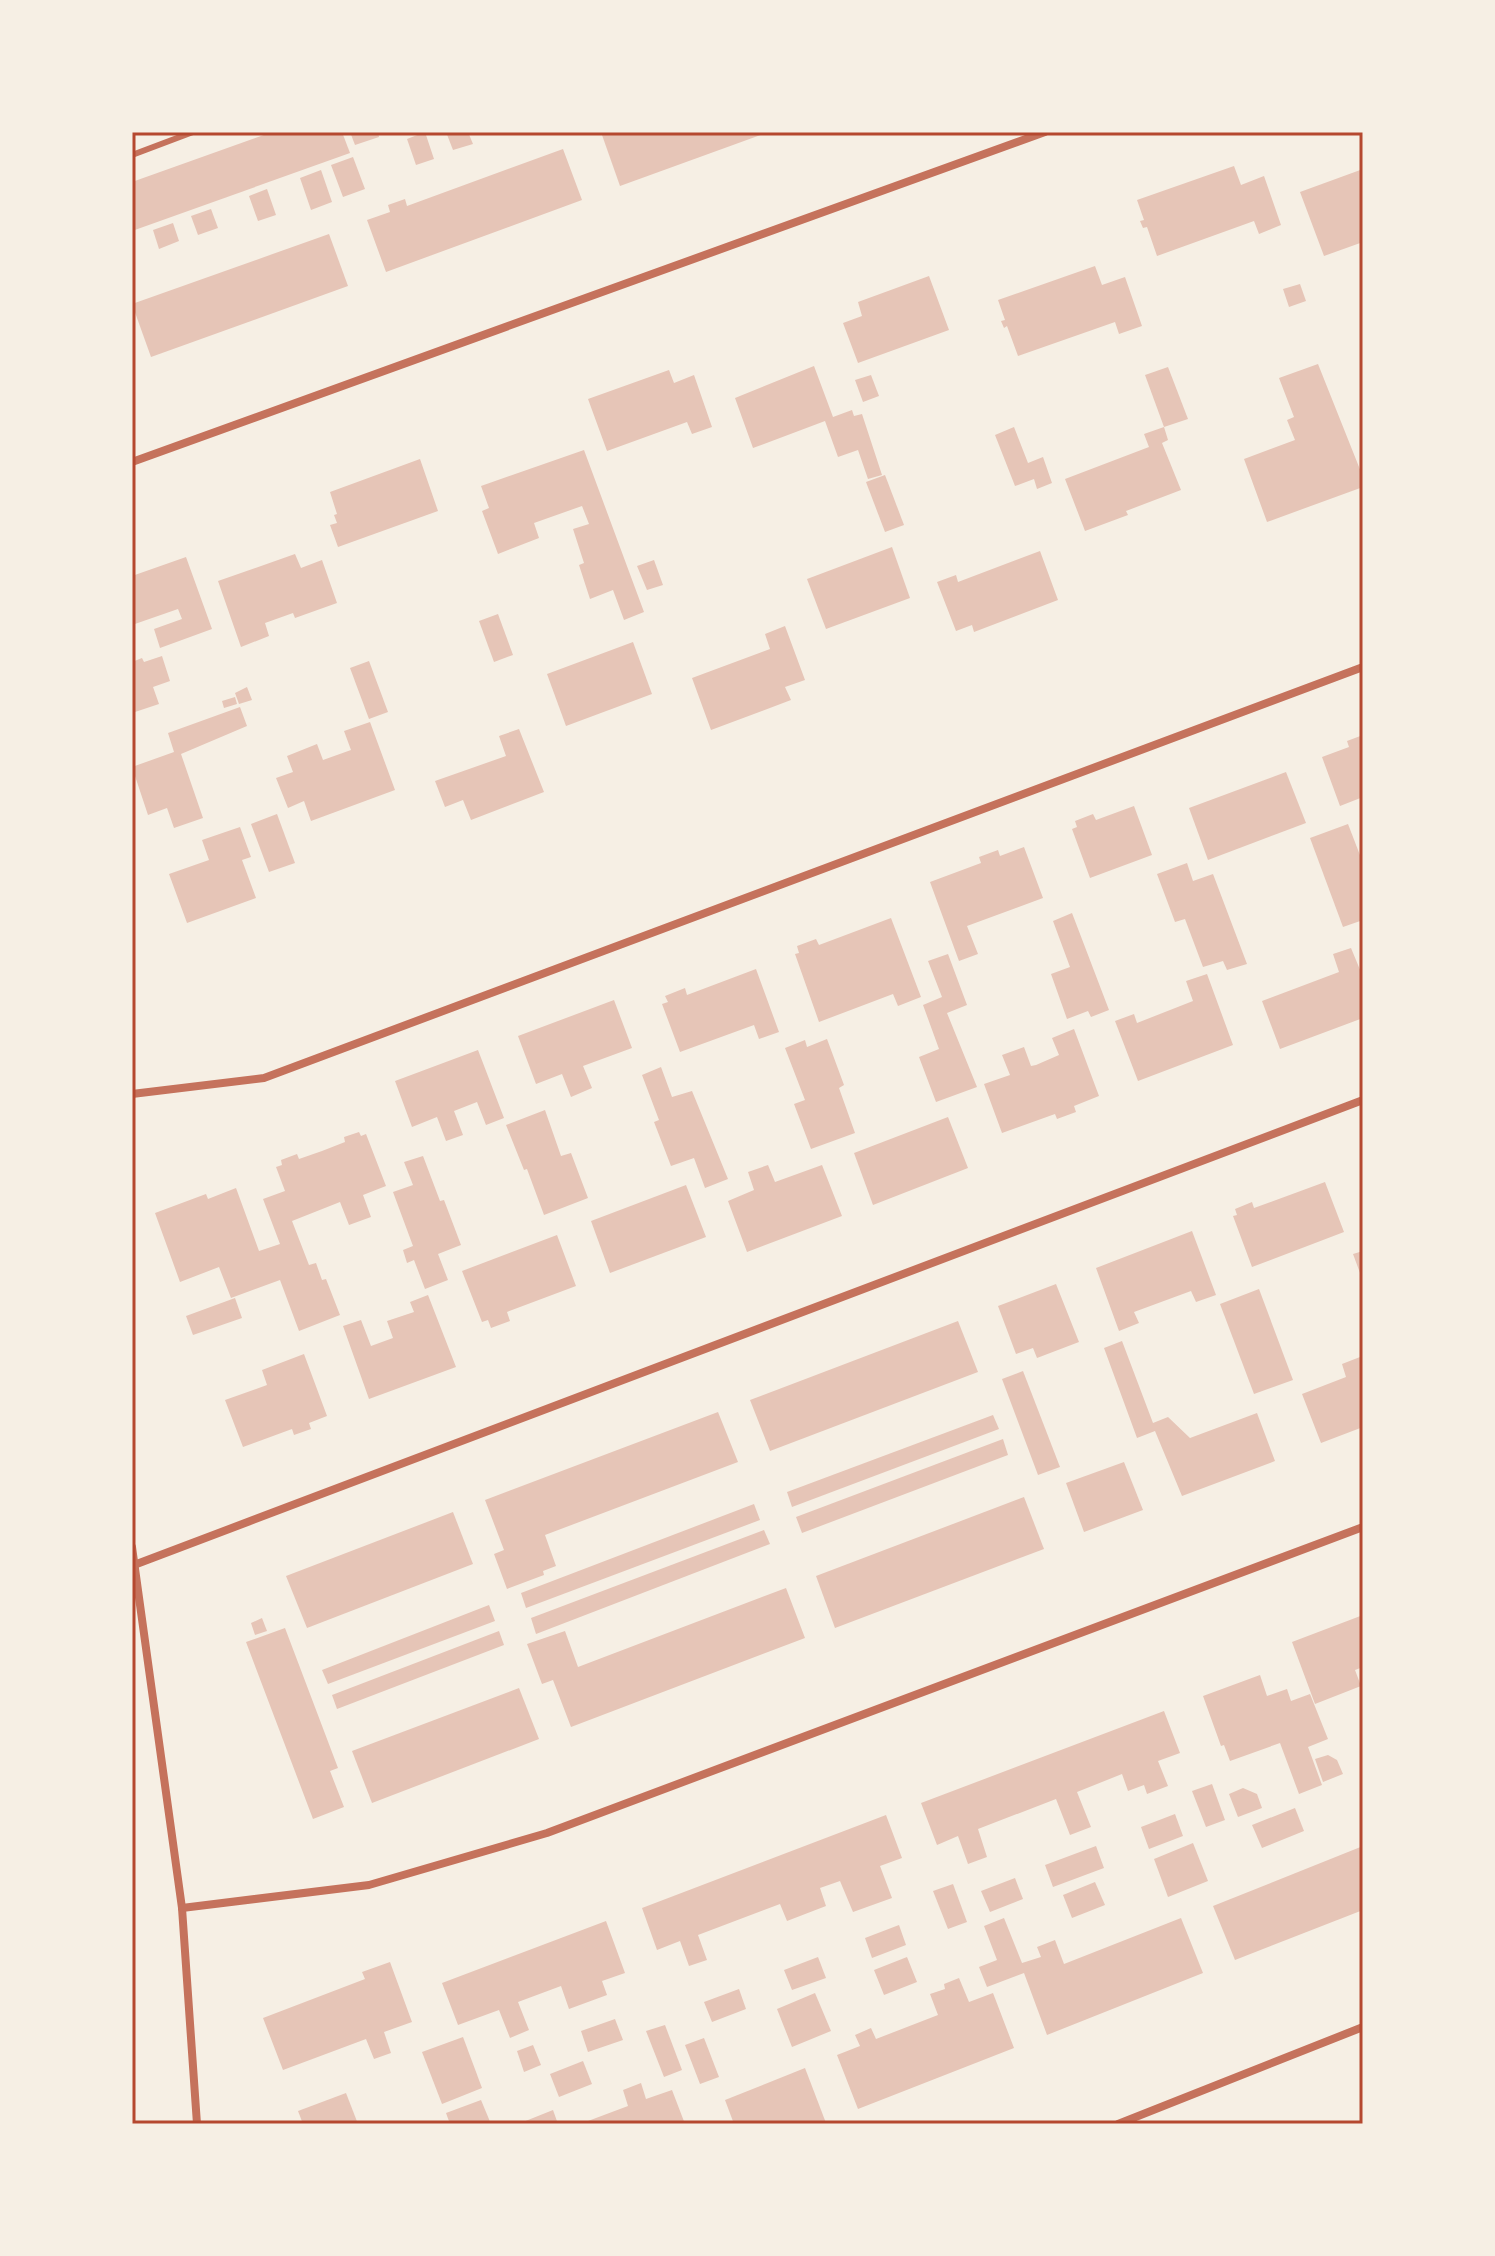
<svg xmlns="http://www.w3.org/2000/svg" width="1495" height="2256" font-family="Arial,sans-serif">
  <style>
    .building { fill: #e6c5b7 }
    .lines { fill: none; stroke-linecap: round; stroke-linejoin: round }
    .service { stroke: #c5725c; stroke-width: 6 }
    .minor { stroke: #c5725c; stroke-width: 8 }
    .neatline { fill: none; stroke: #b5482f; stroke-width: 3 }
  </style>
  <rect width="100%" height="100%" fill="#f6efe4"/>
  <g class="building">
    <polygon points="272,132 342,132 350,153 132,231 132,182"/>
    <polygon points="350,132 378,132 379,137 355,145"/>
    <polygon points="425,132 434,159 416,165 407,139"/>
    <polygon points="446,132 468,132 473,144 453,150"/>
    <polygon points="611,132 769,132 620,186 602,135"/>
    <polygon points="563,149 582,200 386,272 367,220 390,212 388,205 405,199 407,206"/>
    <polygon points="353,157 365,189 343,197 331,165"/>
    <polygon points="1234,166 1241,185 1264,176 1281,225 1259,234 1254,221 1157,256 1147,227 1143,228 1140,221 1144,220 1137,200"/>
    <polygon points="1363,169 1363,242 1324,256 1300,192"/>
    <polygon points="321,170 332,202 311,210 300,178"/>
    <polygon points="267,189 276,215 258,221 249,196"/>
    <polygon points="211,209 218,228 198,235 191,216"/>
    <polygon points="173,223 179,241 159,249 153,230"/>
    <polygon points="329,234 348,286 151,357 132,304"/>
    <polygon points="1095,266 1102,285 1125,277 1142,326 1119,334 1115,322 1018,356 1007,326 1004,328 1001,321 1005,320 998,300"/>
    <polygon points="929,276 949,330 858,363 843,323 862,316 858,302"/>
    <polygon points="1300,284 1306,301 1289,307 1283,289"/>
    <polygon points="1318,364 1363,477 1363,487 1267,522 1244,459 1295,440 1287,420 1294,417 1279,378"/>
    <polygon points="814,366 833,417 852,410 854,416 862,414 882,475 868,479 858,450 838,457 825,421 753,448 735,398"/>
    <polygon points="1168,367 1188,419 1164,427 1145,375"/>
    <polygon points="669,370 674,383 694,375 712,427 692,434 687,422 607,451 588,399"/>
    <polygon points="871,375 879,396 863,402 855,380"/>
    <polygon points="1014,427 1028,463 1043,457 1052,483 1037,489 1034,479 1015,486 995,435"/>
    <polygon points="1164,427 1168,440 1162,443 1181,490 1126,511 1128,515 1085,531 1065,479 1149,447 1144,434"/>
    <polygon points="584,450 644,612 624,620 613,590 590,599 579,565 584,563 573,529 589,524 582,506 534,523 539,538 498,554 482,511 489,508 481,486"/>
    <polygon points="420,459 438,511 338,547 330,525 337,523 334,515 337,514 330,492"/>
    <polygon points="885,475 904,525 885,532 866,482"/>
    <polygon points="892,547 910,598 826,629 807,579"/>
    <polygon points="1040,551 1058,600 974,632 972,625 956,631 937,582 956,575 958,582"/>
    <polygon points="295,554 301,568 322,560 337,603 295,618 293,613 265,623 269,636 241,647 218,581"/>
    <polygon points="186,557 212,629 160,648 154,629 182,619 178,609 132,625 132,576"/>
    <polygon points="654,560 663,585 647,590 637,566"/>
    <polygon points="498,614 513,655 494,662 479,621"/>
    <polygon points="785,626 805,680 785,687 791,700 711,730 692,678 770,649 765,634"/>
    <polygon points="633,642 652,694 566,726 547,674"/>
    <polygon points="162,656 170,681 153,687 159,704 132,713 132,662 142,658 144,662"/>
    <polygon points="369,661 388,712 369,719 350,668"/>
    <polygon points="247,687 252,700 239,704 235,693"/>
    <polygon points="235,697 237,704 224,708 222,701"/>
    <polygon points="240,707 247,726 181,754 203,818 174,828 167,808 148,815 132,767 174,752 168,733"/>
    <polygon points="370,722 395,790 311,821 304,801 288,808 276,778 293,772 287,756 317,744 323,760 351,750 344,731"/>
    <polygon points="519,729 544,792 471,820 463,800 445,807 435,781 506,756 499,736"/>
    <polygon points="1363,735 1363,797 1340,806 1322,757 1349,747 1347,741"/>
    <polygon points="1286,772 1306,823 1208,860 1189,808"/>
    <polygon points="1134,806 1152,855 1090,878 1072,829 1077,827 1075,821 1093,814 1096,820"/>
    <polygon points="277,814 295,863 269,872 251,824"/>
    <polygon points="1348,824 1363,863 1363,920 1343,927 1310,838"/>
    <polygon points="240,827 251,857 242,860 256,898 187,923 169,874 209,860 202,840"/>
    <polygon points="1024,847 1043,898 967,926 978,954 959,961 930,882 981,863 979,857 998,850 1000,856"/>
    <polygon points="1187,863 1193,881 1213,874 1247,964 1227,970 1223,961 1203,967 1185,919 1175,922 1157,874"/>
    <polygon points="1072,913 1109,1010 1091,1017 1088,1011 1067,1019 1051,974 1070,967 1053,921"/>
    <polygon points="891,918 921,997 898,1006 893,994 819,1022 795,954 799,953 797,946 816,939 819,945"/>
    <polygon points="1351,948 1363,977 1363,1018 1280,1049 1262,1001 1339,972 1333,954"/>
    <polygon points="948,954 967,1005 947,1013 977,1087 936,1102 919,1057 939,1049 923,1005 942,997 928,961"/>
    <polygon points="756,969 779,1032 759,1039 754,1025 680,1052 662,1004 668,1002 665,996 685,988 687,995"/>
    <polygon points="1207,974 1233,1045 1138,1081 1115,1021 1134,1014 1137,1023 1193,1001 1186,981"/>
    <polygon points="614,1000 632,1048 583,1066 592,1088 571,1097 562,1074 536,1084 518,1036"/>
    <polygon points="1074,1029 1099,1096 1074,1106 1076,1112 1057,1119 1055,1114 1002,1133 984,1084 1010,1075 1002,1055 1024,1047 1031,1066 1036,1065 1059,1055 1052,1038"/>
    <polygon points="827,1039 844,1085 839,1088 855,1133 811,1149 794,1104 805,1100 785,1048 805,1040 807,1047"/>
    <polygon points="478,1050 504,1118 486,1125 477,1102 454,1111 463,1135 446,1141 437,1117 412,1127 395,1081"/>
    <polygon points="661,1067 672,1097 692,1091 728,1179 705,1188 694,1158 671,1166 654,1122 659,1120 642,1075"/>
    <polygon points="545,1110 561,1156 571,1153 588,1198 544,1215 527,1169 524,1170 506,1125"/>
    <polygon points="948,1117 968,1168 873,1205 854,1153"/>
    <polygon points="359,1132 361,1136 366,1134 386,1186 363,1195 371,1217 349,1225 340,1202 292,1221 309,1265 316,1263 322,1280 326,1279 340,1315 299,1331 280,1280 231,1298 219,1267 180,1282 155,1213 206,1194 208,1199 236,1188 259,1251 280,1244 263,1199 285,1191 276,1167 282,1165 281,1160 297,1154 299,1159 322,1151 345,1142 344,1137"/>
    <polygon points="423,1156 440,1201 444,1200 461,1245 438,1254 448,1280 425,1289 414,1260 407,1263 403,1250 413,1246 393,1192 413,1185 404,1162"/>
    <polygon points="768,1165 775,1182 822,1165 842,1216 747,1252 728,1201 754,1190 748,1172"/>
    <polygon points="1325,1182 1344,1232 1252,1267 1233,1216 1237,1215 1235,1209 1252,1202 1254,1208"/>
    <polygon points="686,1185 706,1237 610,1273 591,1221"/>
    <polygon points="1192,1231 1216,1295 1196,1302 1191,1291 1134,1312 1139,1323 1119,1331 1096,1268"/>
    <polygon points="557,1235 576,1286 507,1312 510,1321 491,1328 488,1320 482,1322 462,1271"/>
    <polygon points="1363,1251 1363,1281 1353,1254"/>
    <polygon points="1056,1284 1079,1342 1037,1358 1033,1348 1016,1354 998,1306"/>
    <polygon points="1259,1289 1293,1380 1254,1394 1220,1304"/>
    <polygon points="428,1295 456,1367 369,1399 343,1326 361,1320 371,1346 393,1338 387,1321 414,1312 410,1302"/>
    <polygon points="235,1298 242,1318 193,1335 186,1316"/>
    <polygon points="958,1321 978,1372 770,1451 750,1400"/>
    <polygon points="1122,1341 1153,1423 1168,1417 1190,1438 1257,1413 1275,1461 1182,1496 1155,1431 1137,1438 1104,1348"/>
    <polygon points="304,1354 327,1416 309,1423 311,1429 294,1435 292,1429 243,1447 225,1400 267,1385 262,1370"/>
    <polygon points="1360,1357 1363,1362 1363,1427 1321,1443 1302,1394 1346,1377 1342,1364"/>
    <polygon points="1023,1371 1060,1467 1038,1475 1002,1379"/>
    <polygon points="718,1412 738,1462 545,1535 556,1566 543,1571 544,1575 507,1589 494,1554 504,1550 485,1500"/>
    <polygon points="993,1415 999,1429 792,1507 787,1492"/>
    <polygon points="1003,1439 1008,1455 802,1533 796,1517"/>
    <polygon points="1124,1462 1143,1510 1084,1532 1066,1483"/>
    <polygon points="1024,1497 1044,1549 835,1628 816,1576"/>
    <polygon points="754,1504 760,1520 526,1608 521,1593"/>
    <polygon points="453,1512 473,1564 307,1628 286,1576"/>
    <polygon points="764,1530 770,1544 536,1634 531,1618"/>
    <polygon points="786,1588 805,1638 571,1727 553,1680 542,1684 527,1644 565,1631 578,1667"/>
    <polygon points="489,1605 495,1621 328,1684 322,1670"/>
    <polygon points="1363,1615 1363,1667 1355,1670 1361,1686 1315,1704 1292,1642"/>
    <polygon points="262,1618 267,1631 255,1635 251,1623"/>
    <polygon points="285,1628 338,1768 330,1771 344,1807 313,1819 246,1642"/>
    <polygon points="499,1631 504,1645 337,1709 332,1695"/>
    <polygon points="1260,1675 1267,1696 1287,1689 1291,1701 1310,1694 1328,1739 1308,1747 1322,1785 1299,1794 1280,1743 1230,1761 1224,1745 1221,1746 1203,1696"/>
    <polygon points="519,1688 539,1739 372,1803 352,1751"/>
    <polygon points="1164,1711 1180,1753 1158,1761 1168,1786 1147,1794 1144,1785 1128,1791 1122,1774 1077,1792 1091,1827 1070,1835 1056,1799 978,1829 987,1857 968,1864 958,1836 937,1845 921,1803"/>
    <polygon points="1328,1755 1337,1760 1343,1774 1323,1782 1315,1759"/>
    <polygon points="1212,1784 1225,1820 1206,1827 1192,1791"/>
    <polygon points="1243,1788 1257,1794 1262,1808 1238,1817 1229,1794"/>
    <polygon points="1295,1808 1304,1831 1262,1848 1252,1825"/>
    <polygon points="1175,1814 1183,1836 1149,1849 1141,1827"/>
    <polygon points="886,1815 902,1858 880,1866 892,1898 853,1912 840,1881 820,1888 826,1906 787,1921 780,1904 698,1935 707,1960 689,1966 680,1941 657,1950 642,1908"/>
    <polygon points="1193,1843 1208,1881 1168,1897 1154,1859"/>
    <polygon points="1096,1846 1104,1868 1053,1887 1045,1865"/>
    <polygon points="1363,1846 1363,1910 1235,1960 1213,1906"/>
    <polygon points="1015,1878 1023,1899 990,1912 981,1891"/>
    <polygon points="1095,1882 1105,1905 1072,1918 1063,1895"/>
    <polygon points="953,1884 967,1922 948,1929 933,1891"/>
    <polygon points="1004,1918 1022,1963 1041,1957 1037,1947 1055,1940 1064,1964 1181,1918 1203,1973 1047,2035 1024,1973 987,1987 979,1967 997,1960 984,1926"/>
    <polygon points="606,1921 625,1973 602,1981 607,1995 569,2009 561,1986 518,2002 529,2030 510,2038 499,2010 458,2025 442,1983"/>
    <polygon points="899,1925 906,1945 872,1958 865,1938"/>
    <polygon points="818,1957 826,1978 792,1990 784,1970"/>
    <polygon points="907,1957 917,1982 884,1995 874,1970"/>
    <polygon points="390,1962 412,2022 384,2032 391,2053 374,2059 366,2039 283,2070 263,2018 365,1979 362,1972"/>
    <polygon points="959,1978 969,2002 993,1993 1014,2048 858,2109 837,2055 860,2046 855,2035 871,2028 876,2039 938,2015 930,1994 945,1989 944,1984"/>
    <polygon points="739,1989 746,2009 712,2022 704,2002"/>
    <polygon points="815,1993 831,2031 792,2047 777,2009"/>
    <polygon points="615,2019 623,2040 588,2052 581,2031"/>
    <polygon points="665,2025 682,2070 664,2077 646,2031"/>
    <polygon points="463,2037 482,2088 442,2104 422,2052"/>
    <polygon points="704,2038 719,2077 700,2084 685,2045"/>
    <polygon points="533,2045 541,2065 524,2072 517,2051"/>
    <polygon points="583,2061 592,2084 559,2097 550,2074"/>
    <polygon points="805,2068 826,2123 734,2124 725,2100"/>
    <polygon points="641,2083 646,2099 672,2090 685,2124 580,2124 628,2106 623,2090"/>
    <polygon points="346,2093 358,2124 303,2124 298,2111"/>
    <polygon points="481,2100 491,2124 450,2124 446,2113"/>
    <polygon points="553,2110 558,2124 518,2124"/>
  </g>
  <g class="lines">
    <polyline class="service" points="132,155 193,132"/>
    <g class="minor">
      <polyline points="132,462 1045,132"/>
      <polyline points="132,1094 264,1078 1363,667"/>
      <polyline points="132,1547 182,1908 197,2124"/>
      <polyline points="134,1565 1363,1100"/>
      <polyline points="182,1908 369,1885 547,1833 1363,1527"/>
      <polyline points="1118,2124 1363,2027"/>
    </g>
  </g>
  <rect width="1495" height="2256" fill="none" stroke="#f6efe4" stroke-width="268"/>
  <rect x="134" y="134" width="1227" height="1988" class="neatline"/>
</svg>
